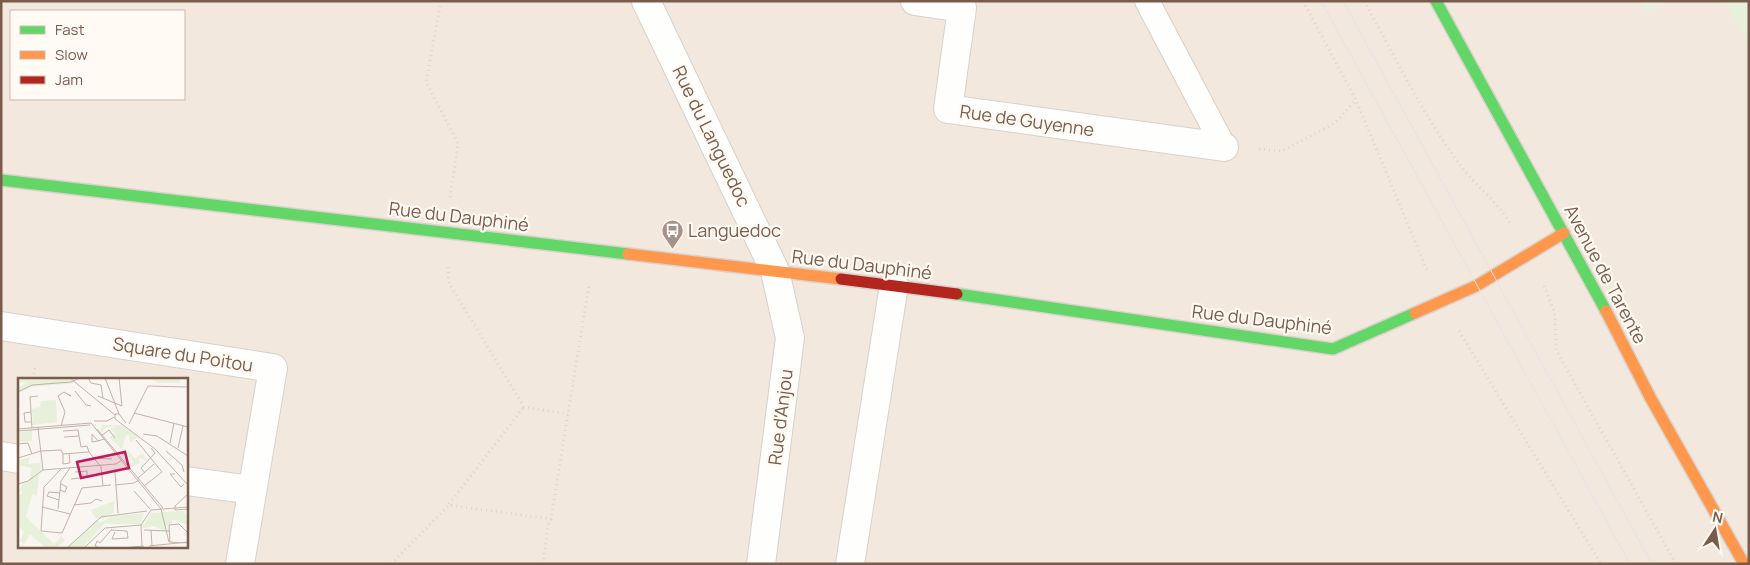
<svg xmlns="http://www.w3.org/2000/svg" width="1750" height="565" font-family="Manrope,sans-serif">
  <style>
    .residential { fill: #f2e8de; fill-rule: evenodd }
    .green { fill: #e7f0db }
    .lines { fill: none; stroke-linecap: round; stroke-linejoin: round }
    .lane-casing { stroke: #d7d1cb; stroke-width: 26 }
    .street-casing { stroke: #d7d1cb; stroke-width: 30 }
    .fast-casing { stroke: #d9d2cb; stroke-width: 14 }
    .slow-casing { stroke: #d9d2cb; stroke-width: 14 }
    .jam-casing { stroke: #d9d2cb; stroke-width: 14 }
    .path { stroke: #dcd5d0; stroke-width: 3; stroke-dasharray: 1 4; stroke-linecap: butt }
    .lane { stroke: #fefefd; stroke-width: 24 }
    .street { stroke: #fefefd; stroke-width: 28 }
    .fast { stroke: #63d668; stroke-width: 11 }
    .slow { stroke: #ff974d; stroke-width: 11 }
    .jam { stroke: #b3261e; stroke-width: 11 }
    .tram { stroke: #e6e3e7; stroke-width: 1 }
    .labels { text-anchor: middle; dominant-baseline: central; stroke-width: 4.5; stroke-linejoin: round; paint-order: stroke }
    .street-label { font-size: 18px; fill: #7a5c4d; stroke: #fffaf3 }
    .poi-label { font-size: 18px; fill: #7a5c4d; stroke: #fffaf3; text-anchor: start }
    .inset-road { fill: none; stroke: #c2b3aa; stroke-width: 1 }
    .view { fill: #c2185b; fill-opacity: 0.15; stroke: #c2185b; stroke-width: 2.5 }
    .inset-edge { fill: none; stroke: #7a5c4d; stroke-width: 2.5 }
  </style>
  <rect width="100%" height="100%" fill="#f9f5f0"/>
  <path class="residential" d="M1,1H1749V564H1ZM11,11H184V99H11ZM19,379H186V546H19Z"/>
  <g class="green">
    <polygon points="1641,1 1669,1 1647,12"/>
    <polygon points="1724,1 1749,2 1749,45"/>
  </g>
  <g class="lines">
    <defs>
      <polyline id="lane" points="1147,1 1224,147"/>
      <g id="street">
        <polyline points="646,1 775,271 790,338 761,564"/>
        <polyline points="915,1 962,8 948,109 1224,147"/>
        <polyline points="1,326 273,368 240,564"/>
        <polyline points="1,456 19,459"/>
        <polyline points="186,481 252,490"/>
        <polyline points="850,564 894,285"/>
      </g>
      <g id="fast">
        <polyline points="1436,1 1606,311"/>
        <polyline points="1,180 628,254"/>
        <polyline points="957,294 1333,349 1415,313"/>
      </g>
      <g id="slow">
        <polyline points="628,254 841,279"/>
        <polyline points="1606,311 1650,397 1744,564"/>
        <polyline points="1415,313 1476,286 1564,233"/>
      </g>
      <polyline id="jam" points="841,279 957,294"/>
    </defs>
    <use href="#lane" class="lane-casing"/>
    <use href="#street" class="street-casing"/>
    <use href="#fast" class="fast-casing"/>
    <use href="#slow" class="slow-casing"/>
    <use href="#jam" class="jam-casing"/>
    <g class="path">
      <polyline points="441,1 426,82 458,143 450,198"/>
      <polyline points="1303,1 1356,100 1427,270"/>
      <path d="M1364,1C1394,55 1421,111 1457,161C1473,184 1497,200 1511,225"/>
      <polyline points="1259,149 1282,151 1335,123 1356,100"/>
      <polyline points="448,267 449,283 524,407 568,414"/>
      <polyline points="1544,286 1555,313 1556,350 1676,564"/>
      <polyline points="1459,331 1601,564"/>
      <polyline points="33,379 35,367"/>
      <polyline points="449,504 524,407"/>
      <polyline points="391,564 449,505 551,519 589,285"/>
      <polyline points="543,564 549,520"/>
    </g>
    <use href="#lane" class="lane"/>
    <use href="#street" class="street"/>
    <use href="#fast" class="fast"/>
    <use href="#slow" class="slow"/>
    <use href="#jam" class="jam"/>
    <g class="tram">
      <polyline points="1321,1 1630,564"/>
      <polyline points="1343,1 1652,564"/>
    </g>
  </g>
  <defs>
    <symbol id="bus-pin" viewBox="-11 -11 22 30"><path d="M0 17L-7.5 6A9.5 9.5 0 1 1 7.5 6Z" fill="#a69286" stroke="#fffaf3"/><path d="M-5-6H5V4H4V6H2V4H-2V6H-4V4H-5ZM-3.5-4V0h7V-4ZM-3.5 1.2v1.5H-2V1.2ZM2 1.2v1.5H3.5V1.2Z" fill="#fff"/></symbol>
  </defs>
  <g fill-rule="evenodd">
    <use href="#bus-pin" x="660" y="218" width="25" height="34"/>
  </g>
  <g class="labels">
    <g class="street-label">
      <text transform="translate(1027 120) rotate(8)">Rue de Guyenne</text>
      <text transform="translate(712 136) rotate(64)">Rue du Languedoc</text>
      <text transform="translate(459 216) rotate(7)">Rue du Dauphiné</text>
      <text transform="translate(862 264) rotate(7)">Rue du Dauphiné</text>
      <text transform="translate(1606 274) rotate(62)">Avenue de Tarente</text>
      <text transform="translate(1262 319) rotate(7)">Rue du Dauphiné</text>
      <text transform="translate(183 354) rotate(9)">Square du Poitou</text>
      <text transform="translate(780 417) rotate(-83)">Rue d'Anjou</text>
    </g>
    <g class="poi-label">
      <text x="688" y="230">Languedoc</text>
    </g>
  </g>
  <g transform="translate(18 378)">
    <rect width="170" height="170" fill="#f9f5f0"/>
    <path d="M0,0H50L57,5L13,9L0,15V10L8,5L0,4ZM131,0H162V5H141ZM38,22L39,44L15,47L14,31L22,29L23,23ZM84,47H103L120,59L112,64L111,57H108L104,71L111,73L117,81L122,76L126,77L129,83L121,80L122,85L112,89L115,83L91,59L97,56L92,51L99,48L89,49L82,55ZM14,52V63L0,64V55ZM12,79L10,86L23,85V92L11,102L14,90L0,87V82ZM21,96L19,118L14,116L8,139L36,166L43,158L47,162L38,170H28L12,156L6,166L2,163L6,154L0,148V119L5,114L2,113L4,106ZM96,123V135L78,141L73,132ZM165,133L170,138V147L154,141V145L148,148V154L136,148L124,150L133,135ZM126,135L122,146H86L64,170H50L79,142L82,145L92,139Z" fill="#e7f0db"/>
    <path class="inset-road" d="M52,0L97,37M70,0L73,5L83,7L85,20M87,0L101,36M57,13L68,27L73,28M0,14L14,7L53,4L62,0M80,18L104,28L101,0M13,34L6,35L7,44H13M116,35L170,49M76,43H89L96,39M108,45L101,36H97V41L137,71L170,107M111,46L130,8L170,9M43,48L47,34L40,18L46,14L53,18L49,16M14,50L12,19L20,18M20,50L25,92M0,51L73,45L143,131L151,164L170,165M79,51L145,130M0,53L72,47M45,53L60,52L63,69L69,68L71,74M125,56L139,58L170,78M83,58L91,52L97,60M46,59L61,58M118,62L144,94L126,108M80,63L74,64V56L80,63L86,61M152,65L156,45M0,66L10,65L14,76M160,70L165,48M23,73L43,72L45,76M148,73L164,87L166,94M45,76L71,74L83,89L85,108M45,76V86L52,85L51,75M0,80L23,73M76,80L94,81M43,91L26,109L23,153L44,155L64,110L93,107M25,92L98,86L104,82M97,94L100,135M127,95L123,90L137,75L133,70M157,96H152L163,109L166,106M120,100L136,86M53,101L69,99V93L57,94M0,106L10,103L25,92M97,107L116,105L121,102M42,112L47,114L49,109L43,106M116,113L132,131M170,116L157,128V132L170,131M41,122L29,118L31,114L42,115M56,127L73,125L78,121L84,123M24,129L52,136M40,131L43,103L52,90M133,132L170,129M93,152L109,153L110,160L94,161L97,154M126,152L151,153M133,152L134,168M152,164L151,147L161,146L170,155M124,168L123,147L133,132M131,168L170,164M49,170L83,139L129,133M66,170L87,150L123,147M81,170L77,168L79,163L82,165L94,151M104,170L126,168"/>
    <path class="view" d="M107,74L111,90L63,100L59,84Z"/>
    <rect width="170" height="170" class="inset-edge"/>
  </g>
  <rect width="1750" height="565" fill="none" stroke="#7a5c4d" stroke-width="5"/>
  <rect x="10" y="10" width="175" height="90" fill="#fffaf3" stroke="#cabbb1"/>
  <rect x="20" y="26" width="25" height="8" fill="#63d668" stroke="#cabbb1"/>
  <text x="55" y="35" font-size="15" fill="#7a5c4d">Fast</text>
  <rect x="20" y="51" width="25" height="8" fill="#ff974d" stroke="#cabbb1"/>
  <text x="55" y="60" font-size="15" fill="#7a5c4d">Slow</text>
  <rect x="20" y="76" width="25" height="8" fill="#b3261e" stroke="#cabbb1"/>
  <text x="55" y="85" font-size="15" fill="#7a5c4d">Jam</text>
  <g transform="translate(1715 530) rotate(12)" stroke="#fffaf3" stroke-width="4" paint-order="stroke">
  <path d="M0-4L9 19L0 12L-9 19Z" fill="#7a5c4d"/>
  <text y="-8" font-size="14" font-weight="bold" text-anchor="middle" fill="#7a5c4d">N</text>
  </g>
</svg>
